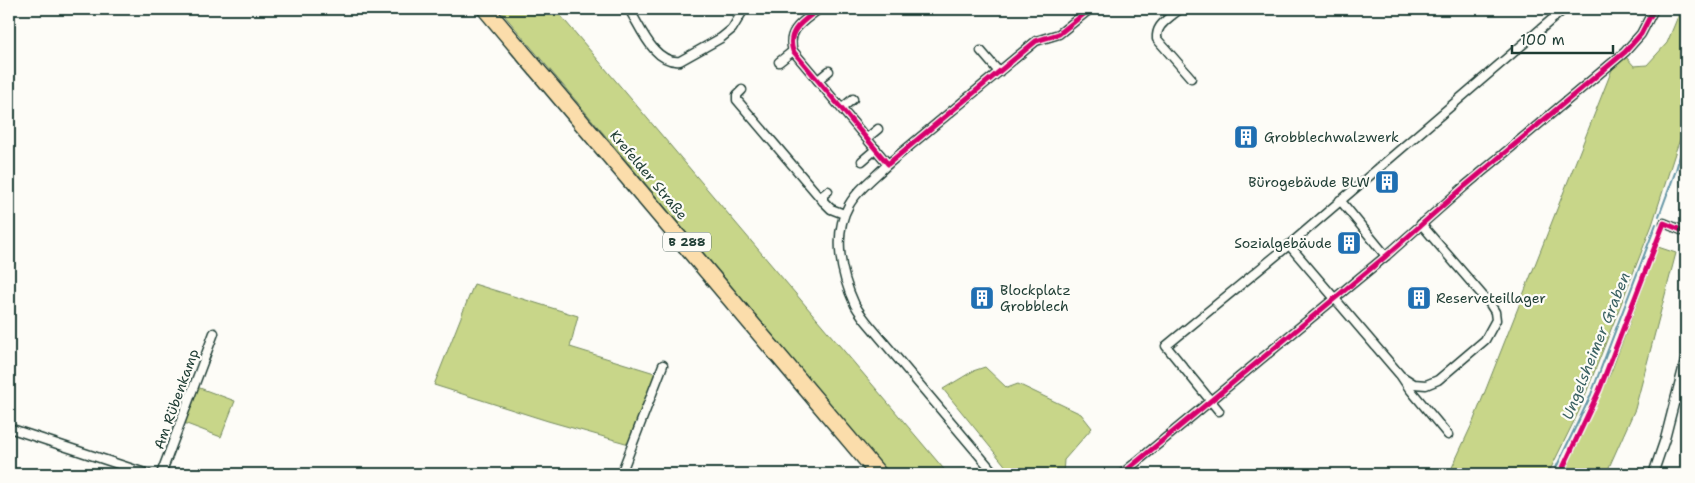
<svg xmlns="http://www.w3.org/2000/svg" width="1695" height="483" font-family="'Shantell Sans',sans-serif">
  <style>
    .green { fill: #c8d689; stroke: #748a5e }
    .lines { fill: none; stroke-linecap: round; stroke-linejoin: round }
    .stream { stroke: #6395a5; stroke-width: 2 }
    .minor-casing { stroke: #1f3d34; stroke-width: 11 }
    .major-casing { stroke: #1f3d34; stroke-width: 12 }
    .minor { stroke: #fdfcf7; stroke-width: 8 }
    .major { stroke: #fbddab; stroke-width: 9 }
    .cycleway-casing { stroke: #fdfcf7; stroke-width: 8 }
    .cycleway { stroke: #d6006c; stroke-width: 5 }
    .labels { text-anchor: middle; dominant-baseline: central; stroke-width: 4.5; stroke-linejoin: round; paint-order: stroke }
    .shield { fill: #fdfcf7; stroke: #62766e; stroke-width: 1 }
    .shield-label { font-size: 12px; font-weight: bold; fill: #1f3d34 }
    .poi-label { font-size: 14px; fill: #1f3d34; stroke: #fdfcf7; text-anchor: start }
    .street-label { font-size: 14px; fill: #1f3d34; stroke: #fdfcf7 }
    .water-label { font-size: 15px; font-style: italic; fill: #3b6263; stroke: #fdfcf7 }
  </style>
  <rect width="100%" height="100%" fill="#fdfcf7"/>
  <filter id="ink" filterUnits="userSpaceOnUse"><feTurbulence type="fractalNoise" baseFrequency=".02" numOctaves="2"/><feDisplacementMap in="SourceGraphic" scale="10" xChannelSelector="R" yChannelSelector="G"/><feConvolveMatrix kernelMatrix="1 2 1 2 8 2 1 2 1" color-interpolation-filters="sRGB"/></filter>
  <g filter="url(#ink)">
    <g class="green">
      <polygon points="499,9 555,9 948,474 889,474"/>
      <polygon points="1681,9 1686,9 1686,124 1676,150 1652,225 1579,411 1549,472 1548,474 1449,474 1473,422 1613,67 1626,57 1634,66 1647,65 1667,43"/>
      <polygon points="1658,247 1676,253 1635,409 1606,474 1564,474 1611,372"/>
      <polygon points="474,284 578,316 570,347 658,374 629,444 548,421 434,385"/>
      <polygon points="985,367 1007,388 1018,384 1081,414 1092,428 1064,460 1063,474 1012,474 943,389 973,371"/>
      <polygon points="197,387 235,401 221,437 184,423"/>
    </g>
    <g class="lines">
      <g class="stream">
        <polyline points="1686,136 1686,135"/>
        <polyline points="1659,216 1676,170 1684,142"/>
        <polyline points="1553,474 1590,397 1656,224"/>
      </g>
      <defs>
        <g id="minor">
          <path d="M629,9C641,28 654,64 680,61L721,38L732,29L744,9"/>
          <path d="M819,9C804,21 786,30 793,51L888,164L1036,41L1059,34L1090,9"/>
          <polyline points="1167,9 1172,15 1180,9"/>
          <path d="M1172,15C1164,22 1156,27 1157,39L1191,78"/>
          <polyline points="981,51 999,72"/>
          <polyline points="779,62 793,51"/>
          <polyline points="818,80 829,71"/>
          <polyline points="742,90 737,95 737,100 823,201 831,209 844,214"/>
          <polyline points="842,108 853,99"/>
          <polyline points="867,138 878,129"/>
          <polyline points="862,161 876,149"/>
          <path d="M888,164C875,177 858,189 849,205C832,235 841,275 855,305C859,312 865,320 871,327L995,474"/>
          <polyline points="1340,200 1386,256"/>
          <polyline points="823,201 823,195 828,191"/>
          <polyline points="1664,223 1686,232"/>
          <polyline points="1289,245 1401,376 1409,388 1448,435"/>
          <polyline points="1403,377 1414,384 1426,385 1438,380 1485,340 1496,320 1495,312 1490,304 1421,224"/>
          <polyline points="1676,398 1686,403"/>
          <polyline points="1219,411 1166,346 1289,245 1564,9"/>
          <polyline points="9,428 148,474"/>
          <polyline points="161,474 214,333"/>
          <polyline points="621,474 663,365"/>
          <polyline points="1122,474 1386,256 1465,186 1625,52 1641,34 1654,9"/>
          <polyline points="1653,474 1665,439 1686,357"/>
        </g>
        <g id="major">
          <polyline points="481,9 874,474"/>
          <polyline points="490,9 883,474"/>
        </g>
      </defs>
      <use href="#minor" class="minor-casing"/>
      <use href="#major" class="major-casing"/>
      <use href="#minor" class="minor"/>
      <use href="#major" class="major"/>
      <defs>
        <g id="cycleway">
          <path d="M819,9C804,21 786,30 793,51L888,164L1036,41L1059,34L1090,9"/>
          <polyline points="1122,474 1386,256 1465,186 1625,52 1641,34 1654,9"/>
          <polyline points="1560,474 1599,391 1664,223 1686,232"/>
        </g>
      </defs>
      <use href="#cycleway" class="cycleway-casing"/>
      <use href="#cycleway" class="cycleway"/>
    </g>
  </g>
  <defs>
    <symbol id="building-square" viewBox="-11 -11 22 22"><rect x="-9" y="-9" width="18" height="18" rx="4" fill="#1f6fb2" stroke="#fdfcf7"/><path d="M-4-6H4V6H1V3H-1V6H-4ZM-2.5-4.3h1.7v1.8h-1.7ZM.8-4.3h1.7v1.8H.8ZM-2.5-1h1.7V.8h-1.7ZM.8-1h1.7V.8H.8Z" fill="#fff"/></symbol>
  </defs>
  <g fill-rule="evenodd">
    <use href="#building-square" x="1232" y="123" width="28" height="28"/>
    <use href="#building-square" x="1373" y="168" width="28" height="28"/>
    <use href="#building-square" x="1335" y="229" width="28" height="28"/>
    <use href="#building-square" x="968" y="284" width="28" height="28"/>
    <use href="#building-square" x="1405" y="284" width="28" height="28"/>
  </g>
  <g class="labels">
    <rect class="shield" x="663" y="232.5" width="48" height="19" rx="4"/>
    <g class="shield-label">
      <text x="687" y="242">B 288</text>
    </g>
    <g class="poi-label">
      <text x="1264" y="137">Grobblechwalzwerk</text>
      <text x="1370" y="182" text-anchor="end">Bürogebäude BLW</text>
      <text x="1332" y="243" text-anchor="end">Sozialgebäude</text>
      <text x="1000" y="290">Blockplatz<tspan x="1000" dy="16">Grobblech</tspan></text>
      <text x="1436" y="298">Reserveteillager</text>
    </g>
    <g class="street-label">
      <text transform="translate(649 175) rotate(50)">Krefelder Straße</text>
      <text transform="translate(176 399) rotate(-70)">Am Rübenkamp</text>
    </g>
    <g class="water-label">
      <text transform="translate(1596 346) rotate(-68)">Ungelsheimer Graben</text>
    </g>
  </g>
  <rect width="1695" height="483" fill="none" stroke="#fdfcf7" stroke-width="30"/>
  <rect x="15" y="15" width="1665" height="453" fill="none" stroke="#1f3d34" stroke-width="2" filter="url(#ink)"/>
  <path d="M1512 45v8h101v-8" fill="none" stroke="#1f3d34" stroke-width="2.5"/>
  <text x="1520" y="45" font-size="15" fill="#1f3d34" stroke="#fdfcf7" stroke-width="4" paint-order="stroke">100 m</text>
</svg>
